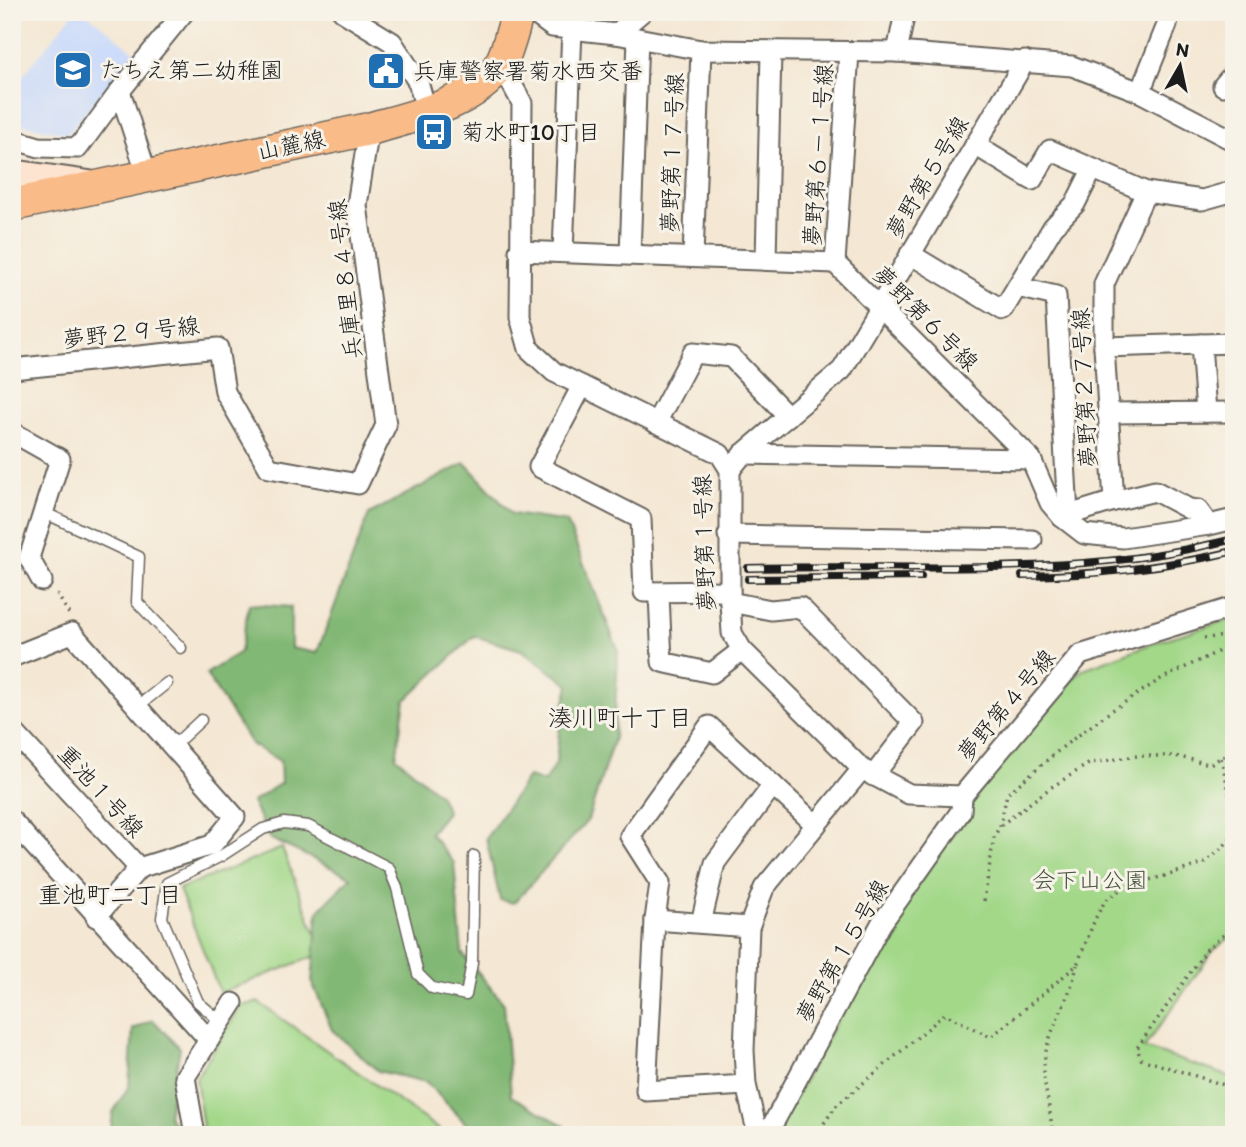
<svg xmlns="http://www.w3.org/2000/svg" width="1246" height="1147" font-family="Itim,'Klee One',sans-serif">
  <style>
    .built { fill: #ccdbfa }
    .green { fill: #a3d889; stroke: #607a52; stroke-width: 2 }
    .forest { fill: #82b875; stroke: #4f6a48; stroke-width: 2 }
    .lines { fill: none; stroke-linecap: round; stroke-linejoin: round }
    .lane-casing { stroke: #68635c; stroke-width: 13 }
    .street-casing { stroke: #68635c; stroke-width: 23 }
    .secondary-casing { stroke: #68635c; stroke-width: 32 }
    .primary-casing { stroke: #68635c; stroke-width: 35 }
    .path { stroke: #68635c; stroke-width: 3.5; stroke-dasharray: 2 5; stroke-linecap: butt }
    .lane { stroke: #fff; stroke-width: 10 }
    .street { stroke: #fff; stroke-width: 19 }
    .secondary { stroke: #fde4d0; stroke-width: 28 }
    .primary { stroke: #f9bc89; stroke-width: 32 }
    .rail-casing { stroke: #1c1c1c; stroke-width: 8 }
    .rail { stroke: #f7f3e8; stroke-width: 5; stroke-dasharray: 16; stroke-linecap: butt }
    .labels { text-anchor: middle; dominant-baseline: central; stroke-width: 6; stroke-linejoin: round; paint-order: stroke }
    .poi-label { font-size: 23px; fill: #1c1c1c; stroke: #f7f3e8; text-anchor: start }
    .street-label { font-size: 23px; fill: #1c1c1c; stroke: #f7f3e8 }
    .park-label { font-size: 23px; fill: #44543d; stroke: #f7f3e8 }
    .neighbourhood-label { font-size: 24px; fill: #1c1c1c; stroke: #f7f3e8 }
  </style>
  <rect width="100%" height="100%" fill="#f7f3e8"/>
  <filter id="ink" filterUnits="userSpaceOnUse"><feTurbulence type="fractalNoise" baseFrequency=".0143" numOctaves="2"/><feDisplacementMap in="SourceGraphic" scale="14" xChannelSelector="R" yChannelSelector="G"/><feConvolveMatrix kernelMatrix="1 2 1 2 8 2 1 2 1" color-interpolation-filters="sRGB"/></filter>
  <filter id="wash" filterUnits="userSpaceOnUse"><feTurbulence type="fractalNoise" baseFrequency=".00686" numOctaves="4" result="noise"/><feDisplacementMap in="SourceGraphic" scale="28" xChannelSelector="R" yChannelSelector="G"/><feGaussianBlur stdDeviation="1.57" result="paint"/><feColorMatrix in="noise" values="0 0 0 0 0 0 0 0 0 0 0 0 0 0 0 0 0 1.4 0 .05"/><feComposite in="paint" operator="in"/></filter>
  <g filter="url(#wash)">
    <rect width="100%" height="100%" fill="#f4e7d3"/>
    <polygon class="built" points="74,12 85,12 135,52 68,134 12,122 12,89"/>
    <g class="green">
      <polygon points="1234,618 1234,934 1213,951 1144,1048 1234,1078 1234,1135 775,1135 887,928 954,833 980,788 1042,711 1083,669 1159,641"/>
      <polygon points="282,848 323,953 220,993 179,889"/>
      <polygon points="258,1002 447,1135 204,1135 196,1078 241,1006"/>
    </g>
    <g class="forest">
      <polygon points="465,463 512,514 567,522 618,650 614,738 588,820 514,903 500,900 486,838 528,777 544,782 556,763 560,722 569,685 521,650 474,636 405,701 396,757 440,795 447,812 430,833 454,863 462,953 504,1004 511,1096 565,1126 567,1135 477,1135 426,1082 378,1071 332,1030 312,982 318,911 351,877 269,838 252,802 281,783 280,761 252,745 206,674 240,652 249,604 291,607 291,648 317,653 369,514"/>
      <polygon points="153,1020 180,1048 168,1116 184,1135 110,1135 113,1112 129,1086 133,1029"/>
    </g>
  </g>
  <g filter="url(#ink)">
    <g class="lines">
      <defs>
        <g id="lane">
          <polyline points="43,512 139,557 137,602 181,648"/>
          <polyline points="137,707 167,683"/>
          <polyline points="172,747 201,720"/>
          <polyline points="221,1022 198,1002 162,918 167,883 221,856 263,829 284,823 308,826 389,868 397,888 418,974 432,988 466,995 472,963 474,856"/>
        </g>
        <g id="street">
          <polyline points="343,12 392,42 418,82 427,112"/>
          <polyline points="532,12 552,27 616,34 701,50 897,52 1072,66 1140,92 1234,141"/>
          <polyline points="616,34 642,12"/>
          <polyline points="897,52 905,12"/>
          <polyline points="501,64 522,103 520,317 529,349 554,372 720,454 730,470 730,602 732,633 742,650 862,769 764,888 749,927 744,1050 746,1085 758,1135"/>
          <polyline points="1223,86 1234,73"/>
          <polyline points="120,91 147,175"/>
          <polyline points="1140,92 1167,25 1169,12"/>
          <polyline points="12,139 39,147 78,148 120,91 184,12"/>
          <polyline points="975,145 1032,180 1050,150 1146,192"/>
          <polyline points="519,251 835,263 1031,459 1050,503 1062,517 1084,534 1123,538 1209,525 1234,519"/>
          <polyline points="563,252 572,29"/>
          <polyline points="630,254 638,38"/>
          <polyline points="910,254 1003,310 1053,227 1075,204 1092,170"/>
          <polyline points="693,257 701,50"/>
          <polyline points="766,259 771,52"/>
          <polyline points="835,263 849,52"/>
          <polyline points="1017,287 1056,296 1068,515"/>
          <polyline points="1201,344 1206,412"/>
          <polyline points="1104,347 1234,343"/>
          <polyline points="12,369 218,348 225,392 269,468 358,484 386,425 357,205 369,129"/>
          <polyline points="582,386 539,467 641,519 644,592 730,591"/>
          <polyline points="1107,413 1234,412"/>
          <polyline points="656,423 693,353 731,357 788,416"/>
          <polyline points="12,432 60,459 29,558 42,581"/>
          <polyline points="743,454 1031,459"/>
          <polyline points="730,470 743,454 842,370 1025,61"/>
          <polyline points="1114,501 1155,491 1189,509 1198,510 1209,525"/>
          <polyline points="1062,517 1114,501 1104,347 1104,284 1146,192 1202,200 1234,191"/>
          <polyline points="728,535 1032,540"/>
          <polyline points="659,594 662,662 712,673 742,650"/>
          <polyline points="730,602 771,610 800,607 914,723 873,776"/>
          <polyline points="12,657 72,633 235,817 212,845 139,868"/>
          <polyline points="12,730 139,868 96,917"/>
          <polyline points="862,769 909,794 962,796 1080,655 1234,607"/>
          <polyline points="12,821 209,1040"/>
          <polyline points="655,920 749,927"/>
          <polyline points="701,923 715,863 773,785"/>
          <polyline points="746,1085 646,1091 655,920 660,883 630,836 709,726 816,825"/>
          <polyline points="195,1135 185,1077 233,1003"/>
          <polyline points="767,1135 881,924 961,811 962,796"/>
        </g>
        <polyline id="secondary" points="12,174 89,185"/>
        <path id="primary" d="M12,205L369,129C411,117 474,104 500,65C508,52 513,27 518,12"/>
      </defs>
      <use href="#lane" class="lane-casing"/>
      <use href="#street" class="street-casing"/>
      <use href="#secondary" class="secondary-casing"/>
      <use href="#primary" class="primary-casing"/>
      <g class="path">
        <polyline points="57,594 69,614"/>
        <polyline points="1204,638 1228,636 1232,645"/>
        <polyline points="1221,758 1234,813"/>
        <polyline points="1001,825 1050,788 1090,763 1137,756 1175,756 1210,764 1234,750"/>
        <polyline points="984,901 994,837 1000,826 1007,794 1064,746 1111,711 1161,679 1234,644"/>
        <polyline points="1234,926 1207,949 1137,1048 1141,1059 1234,1088"/>
        <polyline points="820,1129 836,1106 945,1014 991,1037 1077,965 1095,919 1105,901 1125,886 1169,875 1204,863 1223,847 1234,834"/>
        <polyline points="801,1135 820,1129 842,1135"/>
        <path d="M1052,1135C1052,1111 1043,1088 1044,1064C1047,1029 1071,999 1077,965"/>
      </g>
      <use href="#lane" class="lane"/>
      <use href="#street" class="street"/>
      <use href="#secondary" class="secondary"/>
      <use href="#primary" class="primary"/>
      <defs>
        <g id="rail">
          <path d="M748,568C868,565 988,572 1107,561C1150,557 1192,549 1234,539"/>
          <path d="M1022,576C1094,575 1164,568 1234,551"/>
          <polyline points="748,579 921,577"/>
        </g>
      </defs>
      <use href="#rail" class="rail-casing"/>
      <use href="#rail" class="rail"/>
    </g>
  </g>
  <defs>
    <symbol id="school-square" viewBox="-11 -11 22 22"><rect x="-9" y="-9" width="18" height="18" rx="4" fill="#1f6fb2" stroke="#f7f3e8"/><path d="M0-5L7-2L0 1L-7-2ZM-4 1L0 2.5L4 1V4Q0 6-4 4Z" fill="#fff"/></symbol>
    <symbol id="civic-square" viewBox="-11 -11 22 22"><rect x="-9" y="-9" width="18" height="18" rx="4" fill="#1f6fb2" stroke="#f7f3e8"/><path d="M-.6-6.5H3V-4.5H.6V-3L4-1V1h2V6H-6V1h2V-1L-.6-3ZM-1.2 2.5V6h2.4V2.5Z" fill="#fff"/></symbol>
    <symbol id="bus-square" viewBox="-11 -11 22 22"><rect x="-9" y="-9" width="18" height="18" rx="4" fill="#1f6fb2" stroke="#f7f3e8"/><path d="M-5-6H5V4H4V6H2V4H-2V6H-4V4H-5ZM-3.5-4V0h7V-4ZM-3.5 1.2v1.5H-2V1.2ZM2 1.2v1.5H3.5V1.2Z" fill="#fff"/></symbol>
  </defs>
  <g fill-rule="evenodd">
    <use href="#school-square" x="51" y="48" width="44" height="44"/>
    <use href="#civic-square" x="364" y="49" width="44" height="44"/>
    <use href="#bus-square" x="412" y="110" width="44" height="44"/>
  </g>
  <g class="labels">
    <g class="poi-label">
      <text x="100" y="70">たちえ第二幼稚園</text>
      <text x="413" y="71">兵庫警察署菊水西交番</text>
      <text x="461" y="132">菊水町10丁目</text>
    </g>
    <g class="street-label">
      <text transform="translate(291 145) rotate(-12)">山麓線</text>
      <text transform="translate(672 153) rotate(-88)">夢野第１７号線</text>
      <text transform="translate(818 155) rotate(-86)">夢野第６－１号線</text>
      <text transform="translate(927 177) rotate(-59)">夢野第５号線</text>
      <text transform="translate(345 279) rotate(-96)">兵庫里８４号線</text>
      <text transform="translate(926 318) rotate(45)">夢野第６号線</text>
      <text transform="translate(131 332) rotate(-6)">夢野２９号線</text>
      <text transform="translate(1084 388) rotate(-93)">夢野第２７号線</text>
      <text transform="translate(704 543) rotate(-92)">夢野第１号線</text>
      <text transform="translate(1006 705) rotate(-50)">夢野第４号線</text>
      <text transform="translate(101 791) rotate(48)">重池１号線</text>
      <text transform="translate(842 951) rotate(-60)">夢野第１５号線</text>
    </g>
    <g class="park-label">
      <text x="1090" y="880">会下山公園</text>
    </g>
    <g class="neighbourhood-label">
      <text x="620" y="717">湊川町十丁目</text>
      <text x="110" y="894">重池町二丁目</text>
    </g>
  </g>
  <rect width="1246" height="1147" fill="none" stroke="#f7f3e8" stroke-width="42"/>
  <g transform="translate(1180 66) rotate(9)" stroke="#f7f3e8" stroke-width="5" paint-order="stroke">
  <path d="M0-5L12 26L0 18L-12 26Z" fill="#1c1c1c"/>
  <text y="-10" font-size="19" font-weight="bold" text-anchor="middle" fill="#1c1c1c">N</text>
  </g>
</svg>
